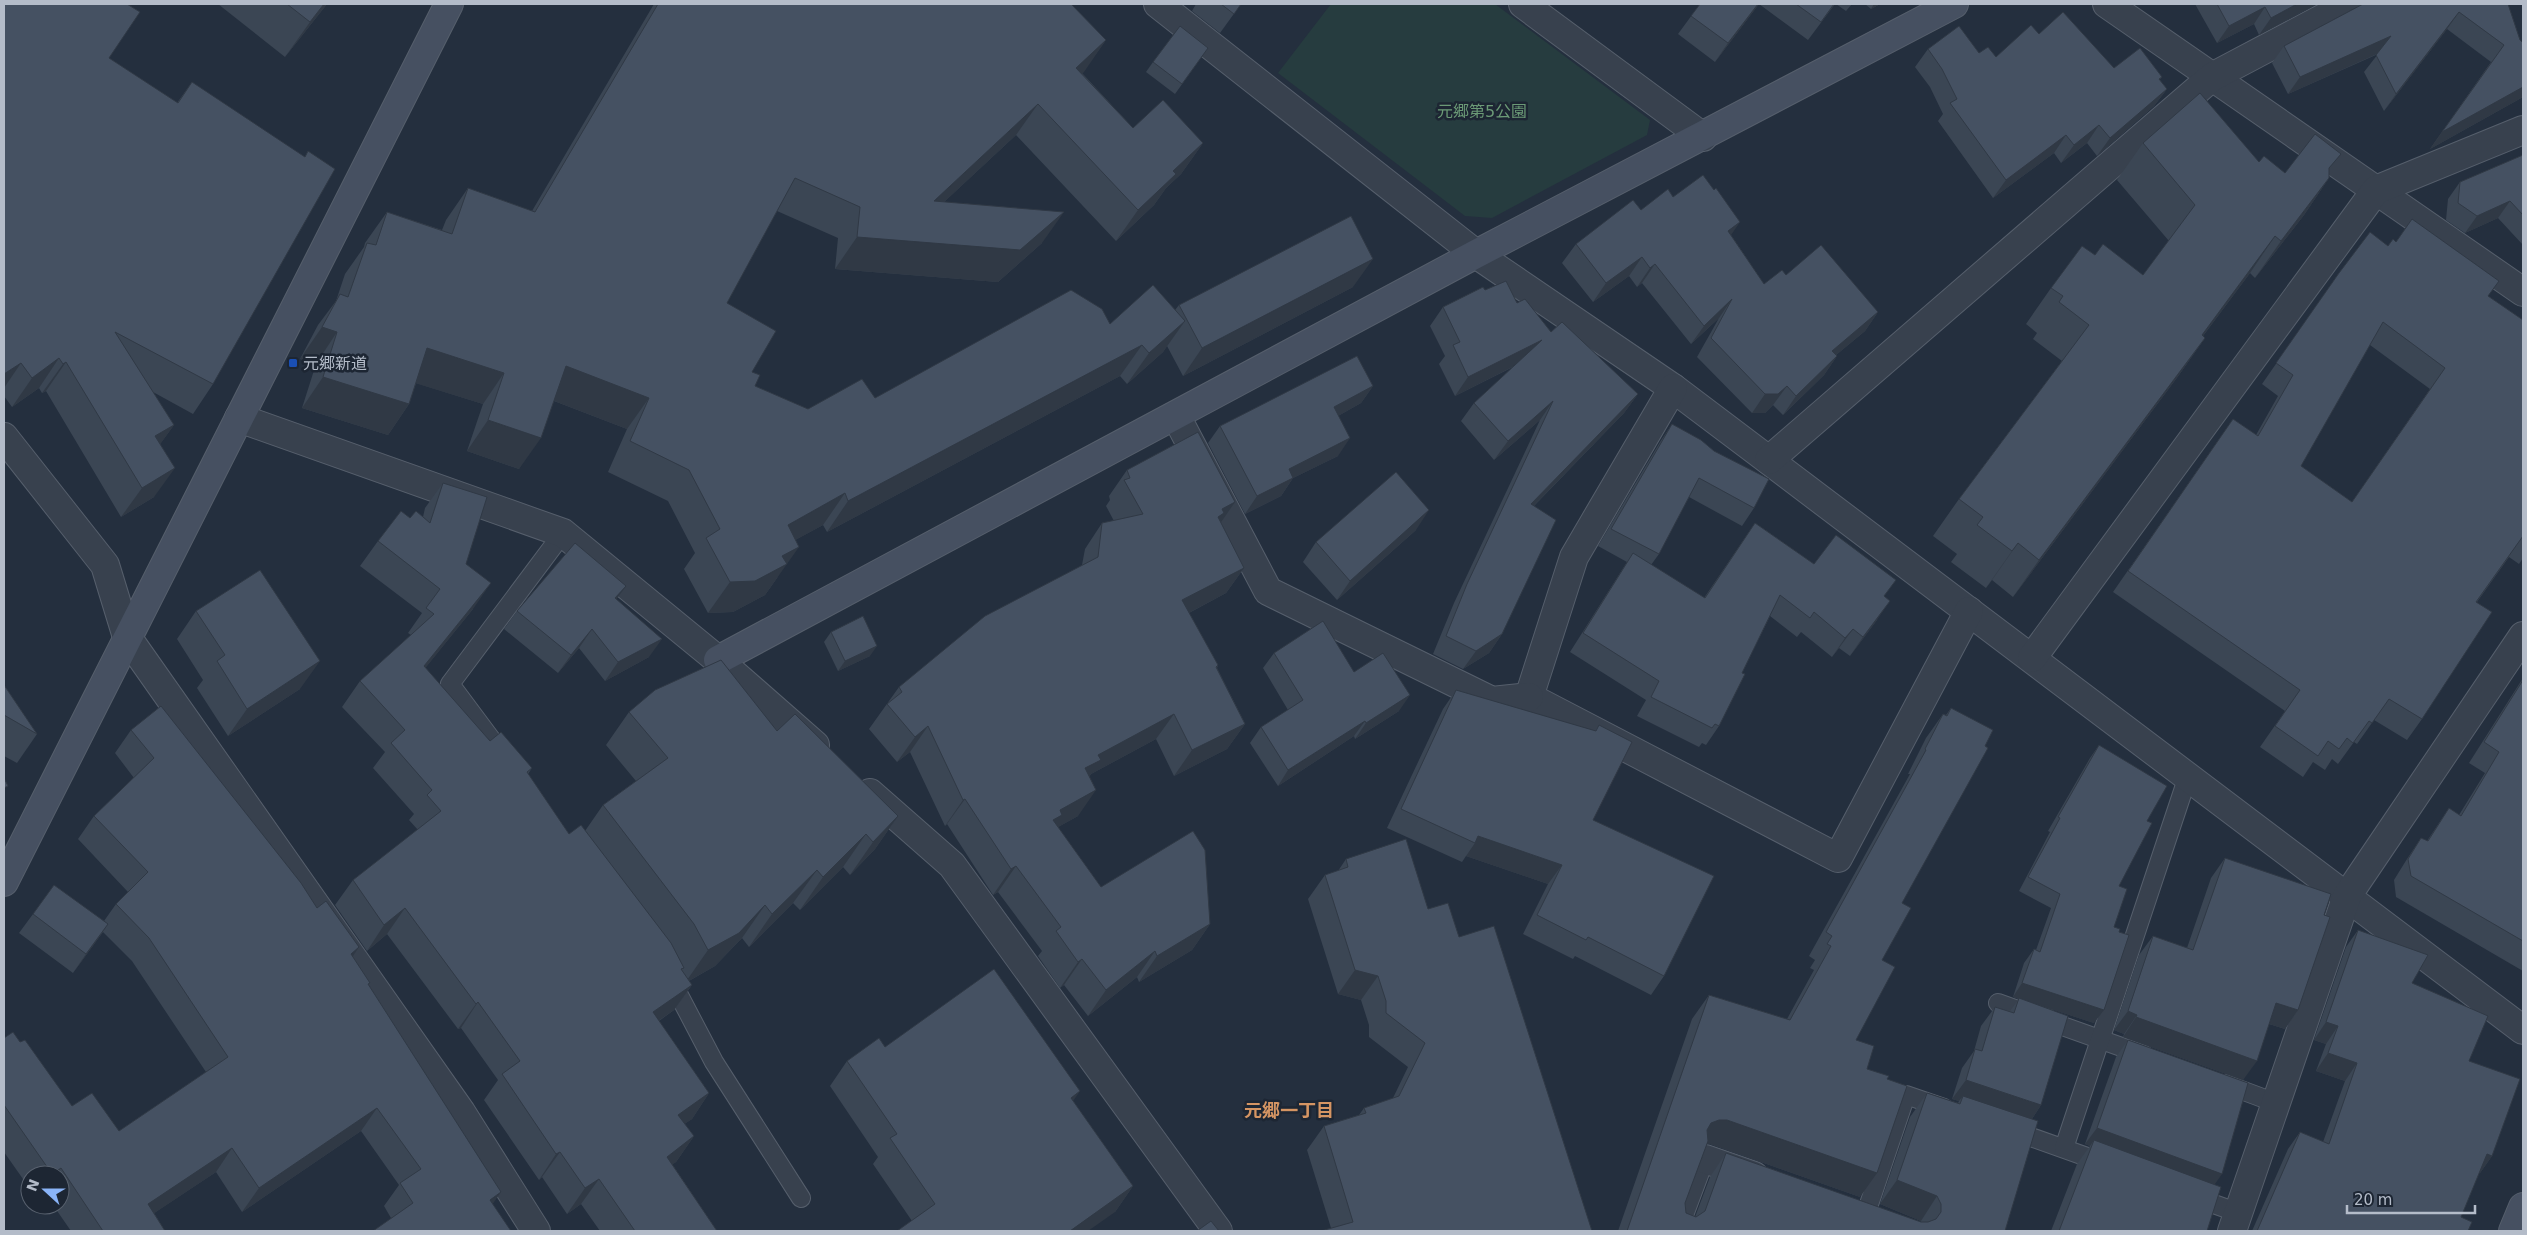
<svg xmlns="http://www.w3.org/2000/svg" width="2527" height="1235" font-family="'DejaVu Sans','Noto Sans JP',sans-serif">
  <style>
    .green { fill: #263c3f }
    .lines { fill: none; stroke-linecap: round; stroke-linejoin: round }
    .lane-casing { stroke: #565f6c; stroke-width: 20 }
    .street-casing { stroke: #565f6c; stroke-width: 30 }
    .secondary-casing { stroke: #565f6c; stroke-width: 30 }
    .lane { stroke: #38414e; stroke-width: 18 }
    .street { stroke: #38414e; stroke-width: 28 }
    .secondary { stroke: #465061; stroke-width: 28 }
    .wall { fill: #3b4654; fill-rule: evenodd }
    .shaded-wall { fill: #303945 }
    .building { fill: #455162; stroke: #303945; fill-rule: evenodd }
    .transit-dot { fill: #1a4fb4; stroke: #1d2633; stroke-width: 2 }
    .labels { text-anchor: middle; dominant-baseline: central; stroke-width: 5; stroke-linejoin: round; paint-order: stroke }
    .park-label { font-size: 16px; fill: #6b9a76; stroke: #1d2633 }
    .poi-label { font-size: 16px; fill: #b4bcc9; stroke: #1d2633; text-anchor: start }
    .neighbourhood-label { font-size: 18px; font-weight: bold; fill: #d59563; stroke: #1d2633 }
  </style>
  <rect width="100%" height="100%" fill="#242f3e"/>
  <polygon class="green" points="1331,4 1495,4 1650,120 1647,135 1492,218 1465,216 1278,73"/>
  <g class="lines">
    <defs>
      <g id="lane">
        <polyline points="506,759 450,684 563,533"/>
        <polyline points="671,980 714,1062 801,1198"/>
        <polyline points="1998,1003 2144,1055"/>
        <polyline points="2225,1084 2276,1103"/>
        <polyline points="2011,1130 2104,1163"/>
        <polyline points="2064,1148 2188,776"/>
        <polyline points="2194,1197 2239,1213"/>
        <polyline points="1865,1216 1906,1095 1944,1108"/>
        <polyline points="1678,1231 1705,1159"/>
      </g>
      <g id="street">
        <polyline points="1158,4 1476,254 1673,388 2523,1030"/>
        <polyline points="1523,4 1703,137"/>
        <polyline points="2107,4 2523,292"/>
        <polyline points="1673,388 1574,557 1529,697 1838,858 1969,611"/>
        <polyline points="1176,416 1268,591 1492,701 1529,697"/>
        <polyline points="239,418 563,533 718,660 815,745"/>
        <polyline points="4,437 105,565 127,637 461,1112 536,1231"/>
        <polyline points="1769,460 2212,77 2350,4"/>
        <polyline points="2032,658 2376,190 2523,130"/>
        <polyline points="870,793 952,865 1218,1231"/>
        <polyline points="1705,1159 1754,1176"/>
        <polyline points="2232,1231 2347,896 2523,636"/>
      </g>
      <g id="secondary">
        <polyline points="718,660 1476,254 1954,4"/>
        <polyline points="4,882 449,4"/>
        <polyline points="2513,1231 2523,1207"/>
      </g>
    </defs>
    <use href="#lane" class="lane-casing"/>
    <use href="#street" class="street-casing"/>
    <use href="#secondary" class="secondary-casing"/>
    <use href="#lane" class="lane"/>
    <use href="#street" class="street"/>
    <use href="#secondary" class="secondary"/>
  </g>
  <g class="wall">
    <polygon points="4,4 109,58 177,103 192,82 213,384 193,414 153,392 174,425 160,444 154,497 121,517 46,391 42,393 39,388 12,407 4,396"/>
    <polygon points="218,4 327,4 285,57"/>
    <polygon points="654,4 1071,4 1106,40 1082,73 1133,128 1203,143 1181,174 1166,188 1154,205 1116,241 1016,135 944,202 1042,243 998,282 835,269 838,238 777,211 727,303 752,372 755,386 808,409 875,398 1110,324 1175,310 1179,305 1353,287 1183,376 1167,346 1163,352 1127,384 1120,376 827,532 823,525 795,540 777,578 765,595 733,612 708,613 684,569 695,553 668,501 608,472 627,429 554,401 519,469 467,451 483,404 416,383 409,404 388,435 302,408 316,364 300,359 318,325 336,301 345,274 364,247 365,243 387,212 442,230 446,220 468,188 532,211"/>
    <polygon points="1196,4 1241,4 1220,33 1192,11"/>
    <polygon points="1700,4 1835,4 1808,40 1759,4 1715,62 1678,34"/>
    <polygon points="1836,4 1852,4 1846,11"/>
    <polygon points="1865,4 1880,4 1871,9"/>
    <polygon points="2195,4 2317,4 2259,35 2254,24 2217,43"/>
    <polygon points="2363,4 2508,4 2520,40 2523,43 2523,97 2430,149 2491,62 2447,29 2384,111 2364,72 2378,54 2288,94 2272,63 2284,46"/>
    <polygon points="2039,34 2114,68 2162,77 2159,80 2167,89 2154,106 2097,156 2087,143 2061,163 2054,153 1993,198 1938,121 1943,114 1930,87 1915,67 1928,49 1979,53 1996,57"/>
    <polygon points="1208,48 1175,94 1146,72 1153,62"/>
    <polygon points="2143,143 2259,162 2285,173 2329,169 2329,178 2304,215 2255,278 2250,273 2203,336 2205,338 2179,375 2013,597 1992,580 1986,588 1951,562 1957,554 1933,536 1959,499 2062,361 2033,339 2037,333 2026,324 2051,288 2095,255 2143,275 2169,241 2117,180"/>
    <polygon points="2523,155 2523,245 2498,218 2465,233 2446,220 2448,199 2460,182"/>
    <polygon points="1641,210 1731,235 1764,284 1786,275 1878,312 1865,331 1836,355 1837,356 1824,375 1783,415 1773,405 1765,413 1752,413 1697,357 1719,318 1691,344 1642,283 1637,287 1629,276 1593,302 1562,263 1576,244"/>
    <path d="M2396,242L2488,296L2523,320V558L2519,564L2509,557L2477,602L2422,719L2407,740L2374,720L2357,744L2354,742L2338,764L2332,759L2325,770L2313,762L2303,777L2260,747L2285,711L2113,592L2233,419L2256,435L2278,396L2262,384L2339,273ZM2370,345L2430,389L2352,502L2301,466Z"/>
    <polygon points="1485,290 1517,303 1551,332 1638,394 1624,413 1534,506 1502,634 1489,653 1463,669 1433,654 1454,603 1540,420 1494,460 1461,421 1474,403 1513,367 1455,396 1439,364 1445,356 1430,326 1443,307"/>
    <polygon points="1373,386 1361,403 1338,416 1338,456 1293,478 1281,496 1245,514 1208,443 1220,426"/>
    <polygon points="1672,424 1754,508 1742,526 1689,497 1659,554 1651,565 1704,598 1755,523 1814,564 1885,596 1877,620 1850,656 1839,648 1832,657 1801,632 1797,637 1770,616 1742,673 1719,726 1706,745 1702,743 1699,747 1637,716 1646,700 1570,652 1627,562 1598,546 1660,442"/>
    <polygon points="1127,470 1221,523 1244,568 1226,593 1189,613 1218,665 1217,668 1245,724 1227,749 1174,776 1156,739 1091,774 1089,777 1078,816 1058,827 1101,887 1210,924 1192,950 1139,982 1137,977 1088,1016 1064,985 1060,988 1038,956 1042,951 998,892 993,895 947,824 945,826 910,752 897,762 869,729 899,687 1082,565 1085,549 1102,523 1114,521 1106,506 1110,500 1109,496"/>
    <polygon points="443,483 466,564 473,609 425,668 490,741 532,768 528,774 569,834 585,831 603,805 636,781 606,745 629,712 777,731 898,816 875,849 850,875 843,867 800,910 793,903 749,947 742,938 715,966 689,981 692,985 674,1010 659,1021 709,1093 692,1119 684,1124 694,1136 676,1162 672,1164 717,1231 600,1231 581,1204 567,1214 542,1177 539,1180 484,1100 498,1080 461,1028 458,1029 387,934 367,951 335,905 353,880 418,830 409,820 414,814 373,768 385,752 342,707 360,681 411,635 408,633 422,613 360,566 378,541 410,518 423,517 425,508"/>
    <polygon points="1416,530 1337,600 1303,562 1316,542"/>
    <polygon points="626,586 616,599 649,657 605,681 579,648 558,673 504,629 517,611"/>
    <polygon points="196,611 300,689 228,736 197,688 203,680 177,639"/>
    <polygon points="831,632 870,656 838,671 824,642"/>
    <polygon points="1274,653 1354,672 1399,711 1355,739 1354,736 1278,786 1250,743 1261,727 1288,710 1263,668"/>
    <polygon points="2523,678 2523,971 2396,897 2394,880 2407,859 2421,838 2427,841 2449,808 2459,815 2485,773 2469,763"/>
    <polygon points="4,685 37,734 17,763 4,756"/>
    <polygon points="1456,690 1595,731 1599,725 1593,820 1664,976 1651,995 1575,956 1573,959 1523,934 1548,884 1466,856 1462,862 1387,828 1443,709"/>
    <polygon points="1951,708 1902,903 1882,960 1856,1040 1867,1069 1860,1197 1710,1144 1707,1144 1685,1203 1686,1213 1695,1217 1710,1177 1726,1153 1921,1222 1921,1221 1880,1204 1910,1117 1927,1093 1958,1103 1959,1101 1952,1099 1962,1068 1974,1051 1981,1026 1995,1007 2010,1011 2019,999 2013,997 2024,963 2034,949 2036,950 2051,908 2019,891 2050,832 2048,831 2090,758 2099,745 2147,821 2119,886 2114,927 2094,1023 2054,1010 2041,1105 2032,1119 2005,1231 1618,1231 1692,1019 1709,995 1787,1019 1814,970 1810,968 1815,960 1809,956 1910,774 1908,774 1926,738 1943,714 1946,715"/>
    <polygon points="131,730 317,908 352,957 370,983 369,985 501,1192 391,1218 384,1206 399,1185 361,1131 242,1212 216,1172 154,1213 165,1231 71,1231 53,1205 60,1205 60,1175 30,1175 30,1189 4,1152 4,1038 20,1042 72,1106 119,1131 206,1072 132,961 103,932 73,973 19,933 33,914 104,921 116,904 128,892 78,839 94,816 134,778 115,753"/>
    <polygon points="2225,858 2324,915 2298,1010 2285,1029 2269,1024 2243,1080 2123,1037 2124,1034 2114,1030 2139,955 2153,936 2187,948 2211,878"/>
    <polygon points="1346,859 1428,909 1459,937 1592,1231 1331,1228 1307,1150 1324,1126 1359,1115 1364,1108 1393,1098 1408,1067 1369,1037 1369,1025 1361,1000 1338,994 1308,899 1325,875 1338,871"/>
    <polygon points="2358,930 2412,983 2469,1061 2492,1156 2480,1173 2479,1173 2461,1217 2468,1231 2252,1231 2288,1149 2300,1132 2323,1142 2345,1081 2316,1071 2326,1044 2314,1040 2346,947"/>
    <polygon points="2128,1040 2214,1185 2207,1231 2051,1231 2077,1164 2090,1146 2085,1144 2116,1057"/>
    <polygon points="885,1047 1073,1101 1133,1186 1115,1212 912,1221 873,1164 878,1157 830,1086 847,1061"/>
  </g>
  <g class="shaded-wall">
    <polygon points="324,4 327,4 285,57 310,22"/>
    <polygon points="1758,4 1759,4 1715,62 1728,43"/>
    <polygon points="1874,4 1880,4 1871,9"/>
    <polygon points="2297,4 2317,4 2259,35 2271,18"/>
    <polygon points="2265,7 2254,24 2217,43 2229,26"/>
    <polygon points="2459,12 2447,29 2384,111 2396,94"/>
    <polygon points="2391,36 2379,53 2288,94 2300,77"/>
    <polygon points="1106,40 1084,72 1055,99 1076,68"/>
    <polygon points="2523,87 2523,97 2430,149 2442,132"/>
    <polygon points="2167,89 2154,106 2097,156 2110,138"/>
    <polygon points="1038,104 1016,135 912,232 934,201"/>
    <polygon points="2099,125 2087,143 2061,163 2074,145"/>
    <polygon points="2066,135 2054,153 1993,198 2006,180"/>
    <polygon points="1203,143 1181,174 1166,188 1154,205 1116,241 1138,210 1173,171"/>
    <polygon points="2329,178 2304,215 2255,278 2281,241"/>
    <polygon points="2510,201 2498,218 2465,233 2477,216"/>
    <polygon points="1064,212 1042,243 998,282 835,269 857,237"/>
    <polygon points="1740,222 1727,241 1728,231"/>
    <polygon points="2275,236 2250,273 2176,372 2202,335"/>
    <polygon points="1642,257 1629,276 1593,302 1606,283"/>
    <polygon points="1373,259 1353,287 1183,376 1202,348"/>
    <polygon points="1655,264 1642,283 1637,287 1650,268"/>
    <polygon points="1732,299 1719,318 1691,344 1704,326"/>
    <polygon points="1878,312 1865,331 1818,370 1832,351"/>
    <polygon points="1185,321 1163,352 1127,384 1149,353"/>
    <polygon points="322,327 337,332 316,364 300,359"/>
    <polygon points="2205,338 2179,375 2013,597 2039,560"/>
    <polygon points="1542,340 1528,359 1455,396 1468,377"/>
    <polygon points="1142,345 1120,376 827,532 848,501"/>
    <polygon points="427,348 504,373 483,404 405,380"/>
    <polygon points="1837,356 1824,375 1783,415 1796,396"/>
    <polygon points="59,358 39,388 12,407 32,378"/>
    <polygon points="66,362 46,391 42,393 63,364"/>
    <polygon points="21,363 4,388 4,374"/>
    <polygon points="566,366 649,398 627,429 544,397"/>
    <polygon points="323,377 409,404 388,435 302,408"/>
    <polygon points="1373,386 1361,403 1322,425 1334,407"/>
    <polygon points="1787,386 1773,405 1765,413 1752,413 1765,394"/>
    <polygon points="1638,394 1624,413 1518,522 1531,504"/>
    <polygon points="1553,401 1540,420 1494,460 1508,441"/>
    <polygon points="488,420 541,438 519,469 467,451"/>
    <polygon points="174,425 153,454 155,436"/>
    <polygon points="1350,438 1338,456 1293,478 1281,496 1245,514 1257,496 1289,469"/>
    <polygon points="175,468 154,497 121,517 142,488"/>
    <polygon points="845,493 823,525 766,556 788,525"/>
    <polygon points="1235,502 1217,528 1211,531 1222,509"/>
    <polygon points="1429,510 1416,530 1337,600 1350,581"/>
    <polygon points="2018,543 1992,580 1986,588 2012,551"/>
    <polygon points="799,547 765,595 733,612 708,613 730,582"/>
    <polygon points="1244,568 1226,593 1164,626 1182,600"/>
    <polygon points="491,583 473,609 406,692 424,666"/>
    <polygon points="626,586 613,604 615,598"/>
    <polygon points="1890,601 1877,620 1850,656 1863,637"/>
    <polygon points="592,629 579,648 558,673 571,655"/>
    <polygon points="1853,629 1839,648 1832,657 1845,638"/>
    <polygon points="1502,634 1489,653 1463,669 1476,651"/>
    <polygon points="662,639 649,657 605,681 618,662"/>
    <polygon points="877,646 870,656 838,671 845,661"/>
    <polygon points="320,661 300,689 228,736 247,709"/>
    <polygon points="1410,695 1399,711 1355,739 1366,723"/>
    <polygon points="1174,714 1156,739 1091,774 1083,786 1085,768 1098,755"/>
    <polygon points="1365,721 1354,736 1278,786 1288,770"/>
    <polygon points="1245,724 1227,749 1174,776 1192,750"/>
    <polygon points="928,726 910,752 897,762 915,737"/>
    <polygon points="1096,790 1078,816 1051,831 1035,846 1060,810"/>
    <polygon points="965,799 947,824 945,826 963,800"/>
    <polygon points="898,816 875,849 850,875 873,842"/>
    <polygon points="866,834 843,867 800,910 823,877"/>
    <polygon points="1478,836 1562,865 1548,884 1466,856 1475,843"/>
    <polygon points="1016,866 998,892 993,895 1011,869"/>
    <polygon points="817,870 793,903 749,947 772,914"/>
    <polygon points="765,905 742,938 715,966 685,983 708,950"/>
    <polygon points="405,908 387,934 367,951 384,925"/>
    <polygon points="108,924 95,943 73,973 86,954"/>
    <polygon points="1210,924 1192,950 1139,982 1157,956"/>
    <polygon points="359,947 343,971 351,954"/>
    <polygon points="1155,951 1137,977 1088,1016 1106,990"/>
    <polygon points="1082,959 1064,985 1060,988 1078,962"/>
    <polygon points="1355,970 1378,976 1361,1000 1338,994"/>
    <polygon points="2022,983 2104,1010 2094,1023 2013,997"/>
    <polygon points="692,985 674,1010 635,1037 653,1012"/>
    <polygon points="478,1002 461,1028 458,1029 476,1004"/>
    <polygon points="2276,1003 2298,1010 2285,1029 2263,1022"/>
    <polygon points="2128,1011 2137,1015 2124,1034 2114,1030"/>
    <polygon points="2136,1017 2257,1061 2243,1080 2123,1037"/>
    <polygon points="2326,1022 2338,1026 2326,1044 2314,1040"/>
    <polygon points="2328,1053 2357,1063 2345,1081 2316,1071"/>
    <polygon points="1966,1080 2041,1105 2028,1125 1963,1096 1959,1101 1952,1099"/>
    <polygon points="1080,1091 1062,1117 1071,1098"/>
    <polygon points="709,1093 692,1119 660,1141 678,1115"/>
    <polygon points="377,1108 361,1131 242,1212 259,1188"/>
    <polygon points="1719,1120 1727,1120 1877,1173 1860,1197 1710,1144 1702,1144 1695,1147 1711,1123"/>
    <polygon points="2097,1128 2222,1174 2210,1191 2094,1140 2090,1146 2085,1144"/>
    <polygon points="694,1136 676,1162 649,1182 667,1157"/>
    <polygon points="232,1148 216,1172 132,1228 148,1204"/>
    <polygon points="560,1152 542,1177 539,1180 556,1154"/>
    <polygon points="2487,1154 2492,1156 2480,1173 2475,1171"/>
    <polygon points="61,1168 56,1175 52,1175 52,1174"/>
    <polygon points="599,1179 581,1204 567,1214 585,1188"/>
    <polygon points="1897,1180 1937,1196 1921,1221 1880,1204"/>
    <polygon points="1133,1186 1115,1212 1088,1231 1070,1231"/>
    <polygon points="501,1192 485,1215 490,1200"/>
  </g>
  <g class="building">
    <polygon points="4,4 127,4 140,12 109,58 178,103 192,82 305,157 308,151 335,169 213,384 115,332 174,425 155,436 175,468 142,488 66,362 63,364 59,358 32,378 21,363 4,374"/>
    <polygon points="287,4 324,4 310,22"/>
    <polygon points="658,4 1071,4 1106,40 1076,68 1133,128 1163,100 1203,143 1173,171 1176,174 1138,210 1038,104 934,201 1064,212 1020,250 857,237 860,207 795,178 727,303 776,331 752,372 760,375 755,386 808,409 862,379 875,398 1071,290 1102,309 1110,324 1153,285 1185,321 1149,353 1142,345 848,501 845,493 788,525 799,547 782,556 787,564 755,581 730,582 706,538 720,529 689,470 630,441 649,398 566,366 541,438 488,420 504,373 427,348 409,404 323,377 337,332 322,327 340,294 348,297 367,243 376,245 387,212 452,234 468,188 535,212"/>
    <polygon points="1221,4 1241,4 1234,14"/>
    <polygon points="1700,4 1758,4 1728,43 1691,16"/>
    <polygon points="1796,4 1834,4 1821,22"/>
    <polygon points="2217,4 2297,4 2271,18 2265,7 2229,26"/>
    <polygon points="2363,4 2508,4 2520,40 2523,43 2523,87 2442,132 2504,45 2459,12 2396,94 2376,55 2391,36 2300,77 2284,46"/>
    <polygon points="2063,12 2114,68 2140,48 2162,77 2159,79 2167,89 2110,138 2099,125 2074,145 2066,135 2006,180 1950,103 1957,99 1942,69 1928,49 1959,26 1979,53 1988,47 1996,57 2031,25 2039,34"/>
    <polygon points="1180,26 1208,48 1182,84 1153,62"/>
    <polygon points="2200,93 2259,162 2264,156 2285,173 2315,134 2341,154 2329,168 2329,178 2281,241 2275,236 2202,335 2205,338 2039,560 2018,543 2012,551 1977,525 1983,517 1959,499 2089,325 2059,302 2063,296 2051,288 2082,246 2095,255 2103,244 2143,275 2195,205 2143,143"/>
    <polygon points="2523,155 2523,215 2510,201 2477,216 2458,203 2460,182"/>
    <polygon points="1703,175 1714,190 1716,188 1740,222 1728,231 1764,284 1782,270 1786,275 1821,245 1878,312 1832,351 1837,356 1796,396 1787,386 1778,394 1765,394 1711,338 1732,299 1704,326 1655,264 1650,268 1642,257 1606,283 1576,244 1633,200 1641,210 1668,189 1673,197"/>
    <polygon points="1351,216 1373,259 1202,348 1179,305"/>
    <path d="M2412,219L2499,281L2488,296L2523,320V536L2476,602L2492,612L2422,719L2389,699L2372,723L2369,721L2353,743L2347,738L2339,749L2328,741L2318,756L2275,726L2300,690L2128,571L2233,419L2258,436L2293,375L2276,363L2339,273L2370,232L2388,246L2393,239L2396,242ZM2383,322L2445,368L2352,502L2301,466Z"/>
    <polygon points="1506,281 1517,303 1525,299 1551,332 1562,322 1638,394 1531,504 1556,520 1502,634 1476,651 1446,636 1467,584 1553,401 1508,441 1474,403 1542,340 1468,377 1453,345 1460,342 1443,307 1483,287 1485,290"/>
    <polygon points="1357,356 1373,386 1334,407 1350,438 1289,469 1293,478 1257,496 1220,426"/>
    <polygon points="1672,424 1701,440 1714,451 1769,479 1754,508 1699,478 1659,554 1611,529"/>
    <polygon points="1198,432 1235,502 1222,509 1224,513 1218,517 1244,568 1182,600 1218,665 1216,667 1245,724 1192,750 1174,714 1098,755 1101,760 1085,768 1096,790 1060,810 1062,815 1053,820 1101,887 1193,831 1205,850 1210,924 1157,956 1155,951 1106,990 1082,959 1078,962 1056,931 1061,927 1016,866 1011,869 965,799 963,800 928,726 915,737 887,704 902,692 899,687 985,616 1098,557 1102,523 1143,514 1124,480 1130,478 1127,470"/>
    <polygon points="1396,472 1429,510 1350,581 1316,542"/>
    <polygon points="443,483 487,497 466,564 491,583 424,666 490,741 501,732 532,768 527,772 569,834 581,825 671,943 684,968 681,969 692,985 653,1012 709,1093 678,1115 694,1136 667,1157 717,1231 635,1231 599,1179 585,1188 560,1152 556,1154 502,1074 520,1061 478,1002 476,1004 405,908 384,925 353,880 441,811 427,795 432,790 391,743 405,730 360,681 434,614 426,608 440,589 378,541 401,511 410,518 416,511 430,523"/>
    <polygon points="1755,523 1814,564 1836,535 1896,580 1884,596 1890,601 1863,637 1853,629 1845,638 1814,612 1810,618 1780,595 1742,673 1745,674 1719,726 1715,724 1712,728 1651,697 1659,681 1583,633 1633,553 1705,598"/>
    <polygon points="575,543 626,586 615,598 662,639 618,662 592,629 571,655 517,611"/>
    <polygon points="260,570 320,661 247,709 217,661 225,655 196,611"/>
    <polygon points="863,616 877,646 845,661 831,632"/>
    <polygon points="1323,621 1354,672 1383,653 1410,695 1366,723 1365,721 1288,770 1261,727 1303,700 1274,653"/>
    <polygon points="721,660 777,731 795,714 898,816 873,842 866,834 823,877 817,870 772,914 765,905 739,933 708,950 694,924 603,805 668,758 629,712 655,690"/>
    <polygon points="2523,680 2523,941 2411,876 2408,859 2421,838 2428,841 2449,808 2461,816 2499,752 2484,742"/>
    <polygon points="4,685 37,734 4,715"/>
    <polygon points="1456,690 1596,731 1599,725 1632,742 1593,820 1714,876 1664,976 1588,937 1586,940 1537,915 1562,865 1478,836 1475,843 1401,809"/>
    <polygon points="161,706 301,883 317,908 326,901 359,947 351,954 370,983 368,984 501,1192 490,1200 511,1231 373,1231 413,1203 400,1183 421,1169 377,1108 259,1188 232,1148 148,1204 165,1231 103,1231 61,1168 52,1174 4,1105 4,1038 13,1032 20,1042 25,1040 72,1106 92,1093 119,1131 228,1057 149,938 116,904 148,872 94,816 154,758 131,730"/>
    <polygon points="1951,708 1993,730 1985,746 1988,748 1902,903 1911,908 1882,960 1895,967 1856,1040 1874,1046 1867,1069 1889,1076 1887,1079 1907,1086 1877,1173 1727,1120 1719,1120 1711,1123 1707,1130 1708,1141 1685,1203 1686,1213 1696,1217 1705,1211 1726,1153 1921,1222 1928,1222 1936,1219 1941,1212 1941,1204 1937,1196 1897,1180 1927,1093 1960,1104 1963,1096 2038,1121 2005,1231 1627,1231 1709,995 1790,1020 1831,946 1827,944 1832,936 1826,932 1926,750 1925,749 1943,714 1947,716"/>
    <polygon points="2099,745 2167,786 2147,821 2152,823 2119,886 2127,889 2114,927 2120,929 2119,932 2129,935 2104,1010 2022,983 2034,949 2040,952 2060,894 2028,877 2060,818 2058,817"/>
    <polygon points="4,778 8,786 4,788"/>
    <polygon points="1406,839 1428,909 1448,903 1459,937 1494,926 1592,1231 1321,1231 1353,1222 1324,1126 1366,1113 1364,1108 1399,1096 1425,1043 1386,1013 1386,1001 1378,976 1355,970 1325,875 1348,867 1346,859"/>
    <polygon points="2225,858 2331,894 2324,915 2330,917 2298,1010 2276,1003 2257,1061 2136,1017 2137,1015 2128,1011 2153,936 2193,950"/>
    <polygon points="54,885 108,924 86,954 33,914"/>
    <polygon points="2358,930 2428,955 2412,983 2488,1016 2469,1061 2520,1079 2492,1156 2487,1154 2461,1217 2472,1222 2468,1231 2257,1231 2300,1132 2329,1144 2357,1063 2328,1053 2338,1026 2326,1022"/>
    <polygon points="994,969 1080,1091 1071,1098 1133,1186 1070,1231 897,1231 935,1204 890,1138 897,1134 847,1061 879,1038 885,1047"/>
    <polygon points="2019,998 2068,1016 2041,1105 1966,1080 1975,1049 1982,1051 1995,1007 2014,1013"/>
    <polygon points="2128,1040 2248,1083 2222,1174 2097,1128"/>
    <polygon points="2094,1140 2221,1187 2207,1231 2059,1231"/>
    <polygon points="1211,1221 1219,1231 1197,1231"/>
  </g>
  <rect class="transit-dot" x="288" y="358" width="10" height="10" rx="2.5"/>
  <g class="labels">
    <g class="park-label">
      <text x="1482" y="111">元郷第5公園</text>
    </g>
    <g class="poi-label">
      <text x="303" y="363">元郷新道</text>
    </g>
    <g class="neighbourhood-label">
      <text x="1289" y="1110">元郷一丁目</text>
    </g>
  </g>
  <rect width="2527" height="1235" fill="none" stroke="#b4bcc9" stroke-width="10"/>
  <g transform="translate(45 1190) rotate(291)"><circle r="24" fill="#1d2633" stroke="#59626f"/>
  <path d="M0-4L9 19L0 12L-9 19Z" fill="#8ab4f8"/>
  <text y="-8" font-size="14" font-weight="bold" text-anchor="middle" fill="#b4bcc9">N</text>
  </g>
  <path d="M2347 1205v8h128v-8" fill="none" stroke="#b4bcc9" stroke-width="2.5"/>
  <text x="2354" y="1205" font-size="15" fill="#b4bcc9" stroke="#1d2633" stroke-width="4" paint-order="stroke">20 m</text>
</svg>
